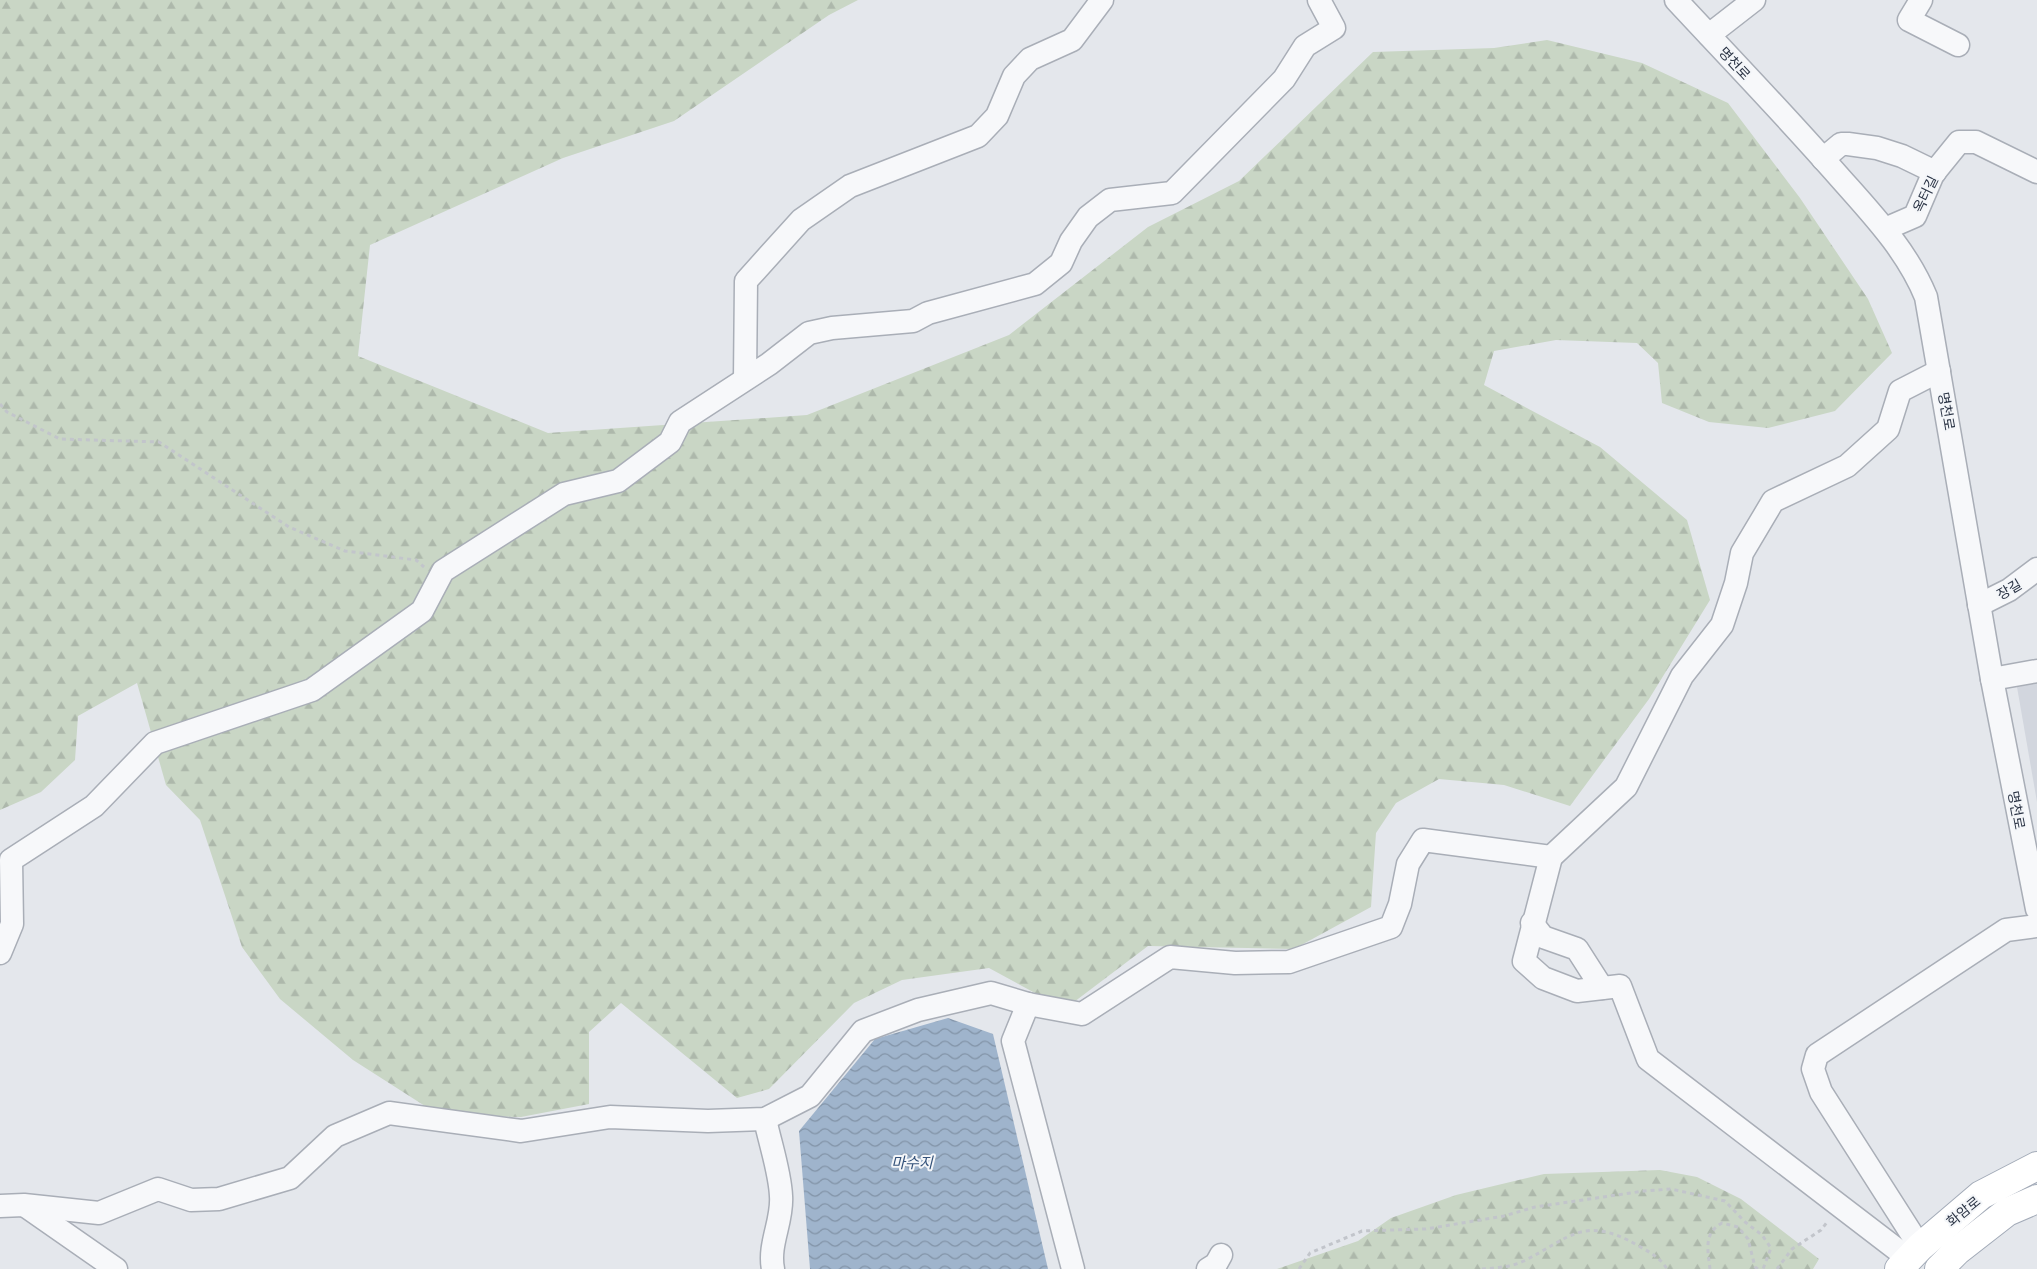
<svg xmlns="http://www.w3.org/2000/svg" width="2037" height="1269" font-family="'Golos Text','Noto Sans KR',sans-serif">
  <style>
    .built { fill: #d2d6de }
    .forest { fill: url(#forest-firs) }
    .water { fill: url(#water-waves) }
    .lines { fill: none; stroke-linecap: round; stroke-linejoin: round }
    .minor-casing { stroke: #a9aeb7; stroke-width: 25 }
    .major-casing { stroke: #a3abb8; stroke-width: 30 }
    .path { stroke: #c2c5cb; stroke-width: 3; stroke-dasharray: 4 4; stroke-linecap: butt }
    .minor { stroke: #f7f8fa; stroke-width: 22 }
    .major { stroke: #fff; stroke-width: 28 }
    .labels { text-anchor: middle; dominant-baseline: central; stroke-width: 4; stroke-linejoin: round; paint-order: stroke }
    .street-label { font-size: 14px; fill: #2b3445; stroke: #f4f6f9 }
    .water-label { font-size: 15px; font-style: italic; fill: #34527a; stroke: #f4f6f9 }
  </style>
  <defs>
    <pattern id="forest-firs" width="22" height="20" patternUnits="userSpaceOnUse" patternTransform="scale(1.25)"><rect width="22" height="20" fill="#c9d6c5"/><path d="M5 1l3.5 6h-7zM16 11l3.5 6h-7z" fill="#adb8ab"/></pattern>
    <pattern id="water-waves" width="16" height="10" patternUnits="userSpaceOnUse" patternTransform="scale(1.25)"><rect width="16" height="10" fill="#9fb4cc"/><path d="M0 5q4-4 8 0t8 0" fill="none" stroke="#8293a7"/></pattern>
  </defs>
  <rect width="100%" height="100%" fill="#e4e7ec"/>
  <polygon class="built" points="2037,683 2037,802 2017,687"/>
  <g class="forest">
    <polygon points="0,0 858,0 829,15 674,121 563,158 370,245 358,356 548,433 807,415 1009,335 1148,227 1239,181 1373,52 1494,48 1547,40 1642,63 1728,103 1800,198 1868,299 1892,353 1835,411 1768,428 1709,422 1662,403 1658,363 1637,343 1556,340 1494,351 1484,385 1600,447 1687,520 1710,600 1649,699 1570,806 1504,785 1439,779 1396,803 1376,833 1371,907 1294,949 1148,946 1074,1002 1046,999 989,968 902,980 854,1003 769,1089 737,1098 621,1003 589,1032 589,1104 521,1117 439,1115 353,1060 280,999 242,947 200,820 166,785 137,683 78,716 75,760 41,792 0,810"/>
    <polygon points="1660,1170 1697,1177 1741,1199 1819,1259 1813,1269 1277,1269 1358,1241 1391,1218 1456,1195 1544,1174"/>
  </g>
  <polygon class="water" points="948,1018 993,1034 1048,1269 810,1269 799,1131 875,1039"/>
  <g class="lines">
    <defs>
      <g id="minor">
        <path d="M1676,0C1729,57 1783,113 1834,171C1869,211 1906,248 1926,297L1992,679L2037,909"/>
        <polyline points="1921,0 1909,20 1958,45"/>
        <polyline points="1709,35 1754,0"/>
        <polyline points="1823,159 1841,144 1848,144 1877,148 1902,156 1935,172"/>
        <polyline points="1885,229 1915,216 1933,174 1959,142 1976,142 2037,172"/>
        <polyline points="745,379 746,281 801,220 850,186 978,136 997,116 1014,76 1030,59 1072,40 1102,0"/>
        <polyline points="1979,605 2009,590 2037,569"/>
        <polyline points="1992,679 2037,671"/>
        <polyline points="1551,857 1524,961 1543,978 1577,991 1620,986 1648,1059 1908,1258"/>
        <polyline points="1532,923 1543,937 1577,949 1602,988"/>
        <polyline points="0,953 12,924 11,860 94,806 155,743 312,690 422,611 443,571 564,494 618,481 670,442 680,422 769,364 809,333 832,328 913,321 928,313 1035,284 1061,263 1071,241 1088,217 1110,200 1172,193 1284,79 1305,46 1334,28 1319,0"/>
        <polyline points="1028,1004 1013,1041 1073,1269"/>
        <path d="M765,1119C770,1143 780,1172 781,1196C783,1221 768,1244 773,1269"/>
        <polyline points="0,1206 24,1205 99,1213 158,1189 191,1200 219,1199 290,1178 335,1136 389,1113 521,1131 610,1117 708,1121 765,1119 810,1096 863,1031 918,1010 991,993 1028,1004 1082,1014 1170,957 1235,963 1289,962 1391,927 1400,904 1408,864 1423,840 1551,857 1626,787 1682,676 1722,625 1736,583 1742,553 1773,501 1847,466 1888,429 1900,391 1939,371"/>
        <polyline points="27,1207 116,1269"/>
        <polyline points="1920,1247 1821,1092 1813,1069 1817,1055 2006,930 2037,926"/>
        <polyline points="1208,1269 1216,1264 1221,1255"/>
      </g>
      <g id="major">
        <polyline points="1899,1269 1920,1247 1981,1195 2037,1166"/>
        <polyline points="1939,1269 1957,1251 2007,1212 2037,1199"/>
      </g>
    </defs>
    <use href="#minor" class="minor-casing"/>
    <use href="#major" class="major-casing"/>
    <g class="path">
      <polyline points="0,404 7,412 60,439 159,442 289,527 345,551 416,560 424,567"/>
      <polyline points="1299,1269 1310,1253 1362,1231 1426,1229 1504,1216 1535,1207 1644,1191 1671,1189 1725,1201 1745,1222 1762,1235 1771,1248 1763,1269"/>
      <path d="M1482,1269C1496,1268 1511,1267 1524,1261C1571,1237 1584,1215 1637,1245C1649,1252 1660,1257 1667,1269"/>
      <path d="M1710,1269C1708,1251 1703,1233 1722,1223L1738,1227L1748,1239L1755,1267L1758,1269"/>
      <polyline points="1777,1269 1792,1249 1821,1230 1828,1221"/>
    </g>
    <use href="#minor" class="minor"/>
    <use href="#major" class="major"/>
  </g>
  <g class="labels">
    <g class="street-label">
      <text transform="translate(1735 63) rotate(47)">명천로</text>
      <text transform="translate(1925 194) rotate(-64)">옥터길</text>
      <text transform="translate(1947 411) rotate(80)">명천로</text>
      <text transform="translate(2009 589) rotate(-30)">장길</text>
      <text transform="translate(2017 810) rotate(79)">명천로</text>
      <text transform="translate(1963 1211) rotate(-39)">화암로</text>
    </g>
    <g class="water-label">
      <text x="912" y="1162">마수지</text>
    </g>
  </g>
</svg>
